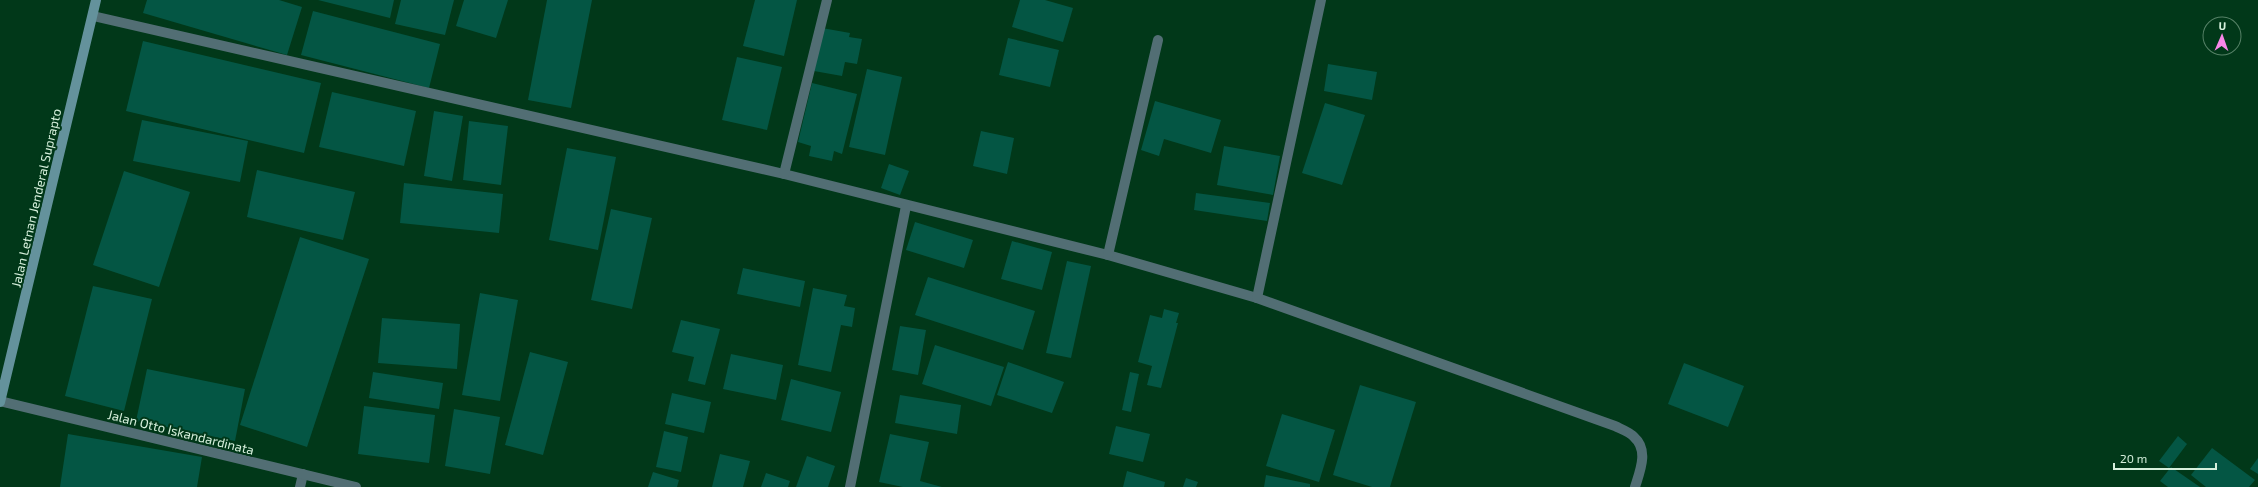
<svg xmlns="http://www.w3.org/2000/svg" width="2258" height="487" font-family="'Exo 2',sans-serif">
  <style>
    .building { fill: #045644 }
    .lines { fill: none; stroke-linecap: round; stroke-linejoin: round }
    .lane { stroke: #526e74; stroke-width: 10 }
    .street { stroke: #526e74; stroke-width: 10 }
    .secondary { stroke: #64929c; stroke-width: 10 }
    .labels { text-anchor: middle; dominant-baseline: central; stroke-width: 4; stroke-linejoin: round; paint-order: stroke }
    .street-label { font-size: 13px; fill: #d6f0dc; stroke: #013819 }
  </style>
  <rect width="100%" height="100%" fill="#013819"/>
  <g class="building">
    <polygon points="147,0 279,0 302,7 287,55 143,13"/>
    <polygon points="318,0 394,0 390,18"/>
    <polygon points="401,0 454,0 445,35 395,24"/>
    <polygon points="464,0 508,0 496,38 456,26"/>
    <polygon points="547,0 592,0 571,108 528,100"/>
    <polygon points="755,0 797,0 784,56 743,46"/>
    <polygon points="1020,0 1045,0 1073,8 1063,42 1012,27"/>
    <polygon points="313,11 440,44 429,88 301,55"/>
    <polygon points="822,28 850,33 849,37 862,39 857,64 845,62 842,76 814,71"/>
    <polygon points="1008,38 1059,50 1050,87 999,75"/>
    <polygon points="143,41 321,83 304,153 126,111"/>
    <polygon points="737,57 782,67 767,130 722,120"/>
    <polygon points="1328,64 1377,72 1372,100 1324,91"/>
    <polygon points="867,69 902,77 885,155 849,147"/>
    <polygon points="812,83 857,94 842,154 834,151 832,161 809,156 811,146 798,142"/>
    <polygon points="332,92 416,111 404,166 319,147"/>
    <polygon points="1155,101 1221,120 1211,153 1164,139 1159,156 1141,150"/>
    <polygon points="1325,103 1365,115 1342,185 1302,173"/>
    <polygon points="434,111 463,116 452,181 424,176"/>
    <polygon points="142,120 248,141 240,182 133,161"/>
    <polygon points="469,121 508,126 501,185 463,180"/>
    <polygon points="981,131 1014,138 1007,174 973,166"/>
    <polygon points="1224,146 1280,156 1273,195 1217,185"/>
    <polygon points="567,148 616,157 598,250 549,240"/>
    <polygon points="889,164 909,171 900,195 881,188"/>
    <polygon points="257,170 355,192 343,240 247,217"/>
    <polygon points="124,171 190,192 159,287 93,265"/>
    <polygon points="404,183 503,194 499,233 400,223"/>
    <polygon points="1196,193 1270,203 1267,221 1194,210"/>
    <polygon points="611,209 652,218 632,309 591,300"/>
    <polygon points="915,222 973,240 964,268 906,250"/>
    <polygon points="300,237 369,259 307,447 240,425"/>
    <polygon points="1012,241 1052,252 1042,290 1001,279"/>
    <polygon points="1067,261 1091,266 1071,358 1046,353"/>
    <polygon points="743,268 805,281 800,307 737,294"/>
    <polygon points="928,277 1035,311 1023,350 915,315"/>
    <polygon points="93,286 152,299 124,411 65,396"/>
    <polygon points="813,288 847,295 844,306 855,308 852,327 841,325 831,372 798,365"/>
    <polygon points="480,293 518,300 500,401 462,395"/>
    <polygon points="1164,309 1179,313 1176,323 1178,323 1161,388 1147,385 1152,366 1138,362 1150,315 1162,318"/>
    <polygon points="382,318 460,324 457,369 378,363"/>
    <polygon points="681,320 720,329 705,385 688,381 694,357 672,352"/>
    <polygon points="900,326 926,330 918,375 892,370"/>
    <polygon points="935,345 1004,367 991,406 922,384"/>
    <polygon points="530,352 568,362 543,455 505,445"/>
    <polygon points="731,354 783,365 776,400 723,389"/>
    <polygon points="1008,362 1064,382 1052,413 997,395"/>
    <polygon points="1684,363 1744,386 1728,427 1668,404"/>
    <polygon points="147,369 245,389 235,441 136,421"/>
    <polygon points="373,372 443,383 439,409 369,398"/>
    <polygon points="1130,372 1139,374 1131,412 1122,410"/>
    <polygon points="791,379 841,392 831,432 781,420"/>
    <polygon points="1360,385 1416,402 1390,487 1372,487 1333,475"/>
    <polygon points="672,393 711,402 704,433 665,424"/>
    <polygon points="900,395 961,405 957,434 895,423"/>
    <polygon points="364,406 435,415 429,463 358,454"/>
    <polygon points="454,409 500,417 490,474 445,466"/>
    <polygon points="1282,414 1335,430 1319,482 1266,466"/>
    <polygon points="1116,426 1150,434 1143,462 1109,454"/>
    <polygon points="664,431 688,437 681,472 656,467"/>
    <polygon points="68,434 202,457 197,487 60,487"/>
    <polygon points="890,434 929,442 920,481 942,487 903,487 879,482"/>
    <polygon points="2178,436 2187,444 2169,468 2159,461"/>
    <polygon points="2212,448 2255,480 2249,487 2206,487 2191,475"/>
    <polygon points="720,454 750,461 743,487 712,487"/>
    <polygon points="807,456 835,466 828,487 796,487"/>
    <polygon points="2258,458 2258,474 2250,469"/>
    <polygon points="2171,467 2200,487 2168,487 2160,481"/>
    <polygon points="1127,471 1165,482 1164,487 1123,487"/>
    <polygon points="653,472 679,480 677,487 648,487"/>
    <polygon points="766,473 790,481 788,487 761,487"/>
    <polygon points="1266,475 1310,484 1310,487 1264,487"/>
    <polygon points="1186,478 1198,482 1196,487 1183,487"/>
  </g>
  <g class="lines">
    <polyline class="lane" points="300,487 303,474"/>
    <g class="street">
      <path d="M93,16L784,174L1108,255L1257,298L1615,426C1621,429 1630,432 1634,437C1649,450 1640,471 1635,487"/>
      <polyline points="784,174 827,0"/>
      <polyline points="1108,255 1158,40"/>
      <polyline points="1257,298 1321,0"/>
      <polyline points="0,401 356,487"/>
      <polyline points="850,487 906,206"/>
    </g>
    <polyline class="secondary" points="0,402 96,0"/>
  </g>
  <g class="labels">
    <g class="street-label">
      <text transform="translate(36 198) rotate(-77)">Jalan Letnan Jenderal Suprapto</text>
      <text transform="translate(181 432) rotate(14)">Jalan Otto Iskandardinata</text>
    </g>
  </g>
  <g transform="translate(2222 36) rotate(2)"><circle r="19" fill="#013819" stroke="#568267"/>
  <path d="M0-3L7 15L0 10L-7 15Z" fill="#f987e9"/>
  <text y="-6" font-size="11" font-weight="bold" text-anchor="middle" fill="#d6f0dc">U</text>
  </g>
  <path d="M2114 463v6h102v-6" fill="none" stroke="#d6f0dc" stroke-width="2"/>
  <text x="2120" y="463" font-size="12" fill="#d6f0dc" stroke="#013819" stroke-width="3" paint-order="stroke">20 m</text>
</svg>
